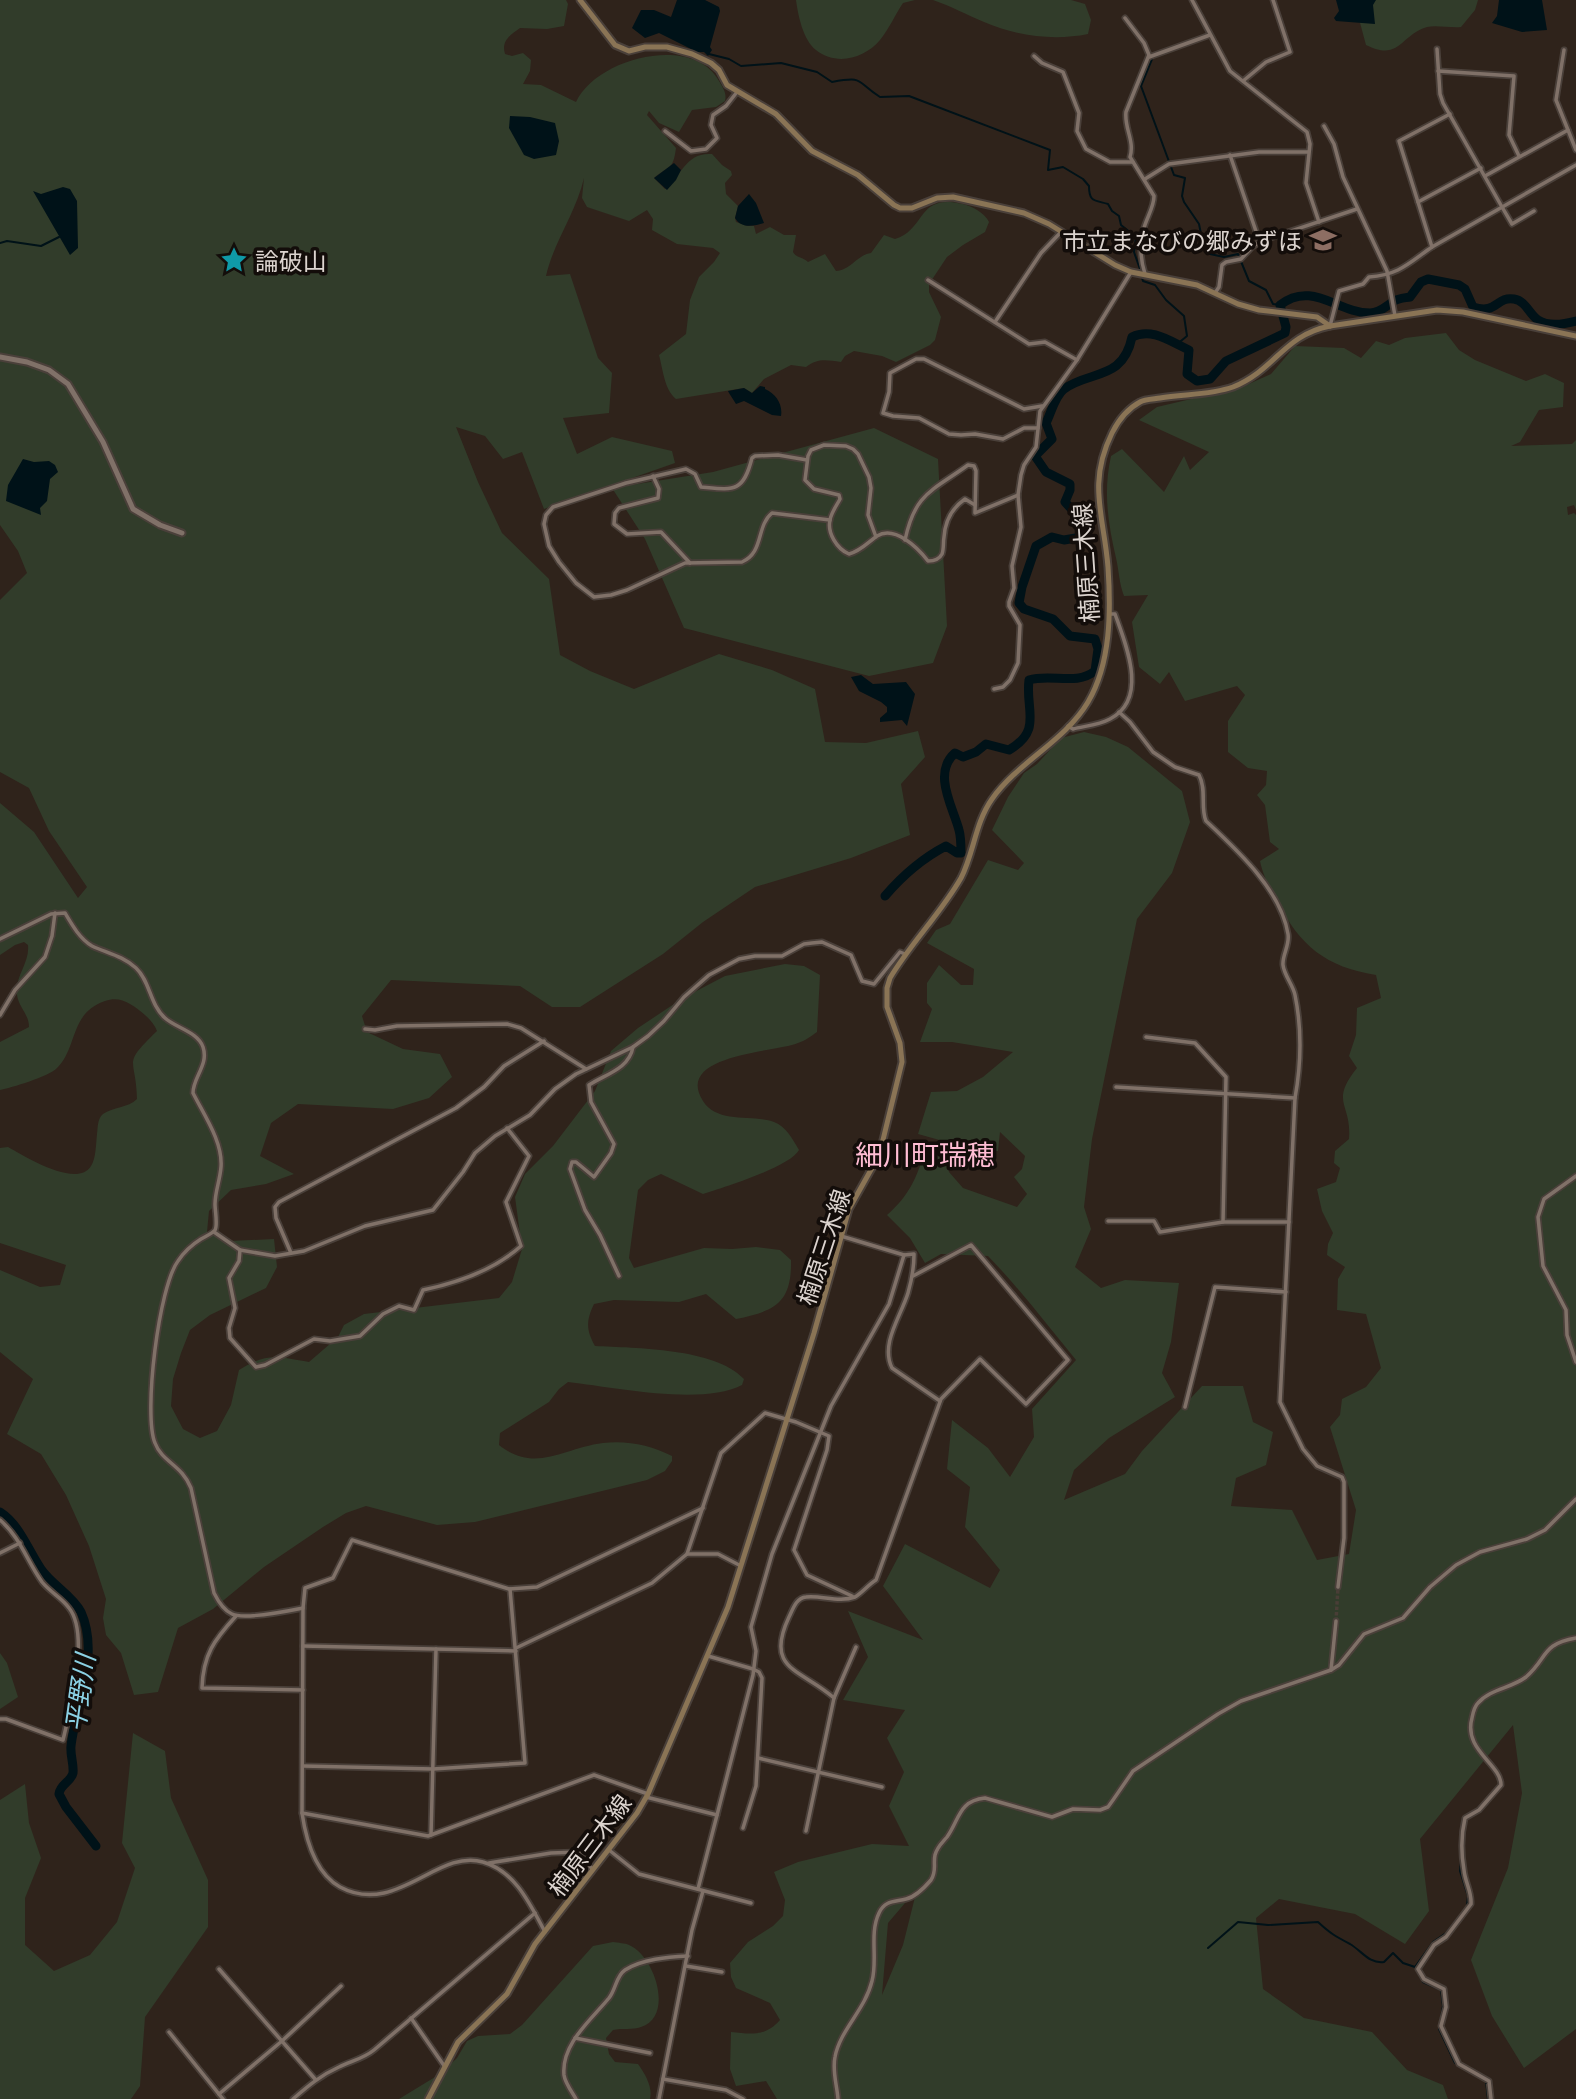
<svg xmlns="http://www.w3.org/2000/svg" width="1576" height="2099" font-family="'Exo 2','Noto Sans JP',sans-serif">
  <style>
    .green { fill: #313c2a; fill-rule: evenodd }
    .water { fill: #001218 }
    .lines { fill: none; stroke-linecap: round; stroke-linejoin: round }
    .stream { stroke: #001218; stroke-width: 2 }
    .river { stroke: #001218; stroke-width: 9 }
    .minor-tunnel { stroke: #493e36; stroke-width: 3.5; stroke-dasharray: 3.5 2; stroke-linecap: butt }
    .minor-casing { stroke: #4a403a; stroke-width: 7 }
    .tertiary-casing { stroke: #4a403a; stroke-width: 9 }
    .secondary-casing { stroke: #4a403a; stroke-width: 9 }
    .minor { stroke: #807168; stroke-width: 3.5 }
    .tertiary { stroke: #807168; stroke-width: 5 }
    .secondary { stroke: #8a7455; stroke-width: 5 }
    .labels { text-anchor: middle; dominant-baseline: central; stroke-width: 7; stroke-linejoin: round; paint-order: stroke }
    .poi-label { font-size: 24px; fill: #dcd4cf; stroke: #130d0a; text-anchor: end }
    .street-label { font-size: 24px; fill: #dcd4cf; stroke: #130d0a }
    .water-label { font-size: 26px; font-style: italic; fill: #8bd1e4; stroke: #130d0a }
    .quarter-label { font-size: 28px; fill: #ffbdd4; stroke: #130d0a }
  </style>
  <rect width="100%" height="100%" fill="#2f231b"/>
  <g class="green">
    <path d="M0,0H566L568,4L564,26L547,29L520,28C510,35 501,41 505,54L512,56L523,53L531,60L530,71L523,84L541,85L576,102C596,58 693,33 719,81C723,88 727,93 725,101L716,107L692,110L679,132L659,123L649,111L647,115L676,148C673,171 669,165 654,178L665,189C682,175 686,152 712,154L722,165L731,171L732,175L725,183L726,194L738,206L735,218L736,222L748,226H754L756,234L770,227L784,235H796L793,252C796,258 803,257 808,262L825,254L836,271C851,270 857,255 871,253L884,235L895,239C927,229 916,193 963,204C972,206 985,213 989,222L985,232L963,245L947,257L929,284V292L941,317L935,340L930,345L896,362L882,356L854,351L845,356L841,362C826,360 818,358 806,367L791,365L764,379L752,393L744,388L676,399C664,389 663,369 659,355L686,334L690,300L699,277L714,262L720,253L713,248L677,244L652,230L653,219L647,210L629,221L587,207L582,198L584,178C576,213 554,241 546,276L570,274L598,358L612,373L609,413L563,418L577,454L612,437L672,451L675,463L544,509L522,452L503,459L485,436L456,427L478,482L502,533L549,579L560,655L590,671L634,689L719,654L772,670L815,689L825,742L866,743L918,731L925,757L901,784L910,835L851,858L755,887L703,922L663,954L580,1007H552L520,986L391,980L362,1016L367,1032L403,1049L440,1054L452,1077L429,1098L393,1109L298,1104L271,1123L260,1156L294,1174L266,1184L231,1190L209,1211L207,1232L229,1241L274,1239L277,1267L266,1288L210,1315L190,1330L181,1353L173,1379L171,1406L183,1429L200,1438L217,1431L231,1405L239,1370C267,1352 278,1357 309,1362L338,1337L344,1325L364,1314L499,1298L512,1282L522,1249L515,1197L525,1174L553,1146L595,1091L611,1051L638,1028L683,998L725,976L785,964L804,966L820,975L817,1032C811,1036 805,1041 798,1043C778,1052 673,1054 703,1101C717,1124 752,1114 774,1122C786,1126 793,1140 799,1150C790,1167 722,1188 703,1194L661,1174L648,1180L638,1190L629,1258L634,1268L704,1248L732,1249L756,1247L780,1250L791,1260C792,1304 774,1311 736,1319L706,1294L679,1302L614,1300L594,1304C586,1321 586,1330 595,1346C635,1348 715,1348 744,1379L742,1385C702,1406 613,1387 568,1382L559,1389L549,1402L500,1433L499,1445C535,1474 563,1448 603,1443C626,1440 651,1445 672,1456V1461L665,1471L647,1480L475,1522L437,1525L366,1506L346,1513L323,1527L264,1567L213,1609L178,1628L158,1692L134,1695L121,1653L106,1635L103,1618L106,1599L89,1546L66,1495L41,1454L7,1434L33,1379L0,1352V1270L40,1287L60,1285L66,1265L0,1243V1148L8,1147C24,1156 77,1189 91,1166C96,1159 96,1143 97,1134C98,1128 97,1119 103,1114C113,1107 128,1108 137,1099C136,1056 121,1066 157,1031C153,1020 140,1010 130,1004C122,999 114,998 105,1001C69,1013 78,1049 56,1069C49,1076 11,1088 0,1090V1042L29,1027C29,1014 19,1008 17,995C14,977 30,963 28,945L24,942L15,945L0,955V803L34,832L78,898L87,887L49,831L29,788L0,772V600L27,573L18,551L0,525Z"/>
    <path d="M796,0H915L903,3C895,15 889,29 880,40C864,59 836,66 816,50C803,40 798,15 796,0Z"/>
    <path d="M933,0H1071L1085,4L1091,20L1088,34C1054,41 1016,36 984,22C967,15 951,6 933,0Z"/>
    <path d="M1362,0H1478L1475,10L1461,27C1451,28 1436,25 1427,27C1400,35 1400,62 1366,45L1359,19Z"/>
    <path d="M1446,333L1459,350L1475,360L1526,381L1545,374L1564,383L1563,407L1539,410L1520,442L1511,446L1572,444L1576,440V510L1574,505L1567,507L1568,515L1574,513L1576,515V2029L1524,2068L1492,2016L1471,1960L1508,1868L1522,1793L1513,1725L1420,1839L1429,1911L1405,1944L1355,1914L1279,1899L1256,1918L1263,1989L1304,2018L1372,2032L1407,2070L1443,2085L1448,2099H777L766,2081L736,2086L730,2069L731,2032C751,2034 765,2037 780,2020L770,2003L736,1988L731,1977L730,1963L748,1942L773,1926L783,1916L785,1900L774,1872L798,1862L872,1844L909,1846L889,1806L904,1772L887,1738L905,1710L843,1700L868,1657L848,1611L923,1640L883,1586L905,1544L990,1588L1000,1570L965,1527L970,1487L947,1469L952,1420L988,1448L1010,1477L1034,1437L1032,1409L1076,1360C1047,1325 1020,1289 988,1256L941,1254L925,1263L910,1238L887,1215C909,1196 917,1177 925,1151L946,1155L949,1172L963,1188L1017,1207L1027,1194L1014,1177L1022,1169L1025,1156L1000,1132L998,1151L968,1152L953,1150L943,1141L918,1134L931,1092L957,1091L983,1077L1013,1052L952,1042H920L932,1009L927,1003V983L939,965L961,985H973L974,969L927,943L936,930L950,924L988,860L1018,870L1024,863L992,830L1008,797L1024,773L1037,764L1061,738L1084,732L1106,737L1128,747L1182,791L1190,822L1172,873L1137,919L1092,1139L1084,1207L1091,1229L1075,1267L1101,1288L1125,1280L1179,1283L1171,1342L1162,1373L1175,1397L1109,1438L1074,1470L1064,1500L1125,1474L1142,1451L1202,1386H1243L1253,1422L1273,1432L1266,1465L1236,1478L1231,1506L1292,1510L1317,1560L1349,1554L1356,1510L1330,1427L1340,1415L1342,1399L1366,1387L1381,1368L1366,1314L1337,1310L1338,1279L1345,1267L1327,1255L1328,1244L1333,1233L1322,1211L1317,1189L1336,1182L1340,1168L1334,1163L1335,1151L1349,1139C1352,1103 1329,1103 1357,1068L1349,1056L1356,1035L1357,1008L1381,998L1376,975C1326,967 1300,946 1277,901C1270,888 1263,876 1260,861L1279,849L1270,842L1265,805L1257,795L1266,785L1267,771L1248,768L1228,752V721L1245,695L1237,686L1185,701L1169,672L1160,684L1139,667L1132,622L1148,595L1124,596C1119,583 1119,571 1116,558C1108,523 1103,492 1111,456L1122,449L1164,492L1184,456L1190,470L1209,452L1139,420L1157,407L1242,387L1271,374L1295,346L1344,348L1361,358L1376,341L1389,345L1405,338ZM917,1889L903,1945L882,1995L888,1923Z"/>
    <polygon points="874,428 938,459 947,626 933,663 869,676 684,628 645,539 612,488 713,472"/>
    <polygon points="0,1653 7,1663 18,1697 0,1709"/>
    <polygon points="133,1733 165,1751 171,1798 208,1880 208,1927 145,2017 140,2086 131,2099 0,2099 0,1800 25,1784 29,1823 41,1858 25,1898 25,1945 54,1971 90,1955 117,1922 135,1868 122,1843"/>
    <path d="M613,1942C618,1943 625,1943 629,1945C654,1955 675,2016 641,2027C633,2030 621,2028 613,2030L606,2038L609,2054L615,2062L638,2064C645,2074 653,2087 650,2099H399L440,2074L457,2058L467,2041L478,2036L510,2034L522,2025L593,1946Z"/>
  </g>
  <g class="water">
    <polygon points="677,0 705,0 719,7 720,11 710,47 712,50 708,56 704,52 697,52 659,33 645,38 632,28 641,10 654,10 671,17"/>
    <polygon points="1336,0 1376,0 1373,5 1375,24 1336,21 1334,18 1339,11"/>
    <polygon points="1499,0 1542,0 1547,30 1522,32 1492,23 1497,16"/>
    <polygon points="510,116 530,117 555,123 559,141 556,155 534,159 524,155 509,128"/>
    <polygon points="674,163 681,170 676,180 667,190 654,178"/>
    <polygon points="63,187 70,189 77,201 78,248 70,255 33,191 41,194"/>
    <path d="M749,194L756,203L764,223C754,226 741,229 735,218L738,206Z"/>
    <path d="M760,386L765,387V389C776,394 783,404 781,416L772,415L744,401L736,404L729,393L728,391L744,388L752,393Z"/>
    <polygon points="23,459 34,462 49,461 55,465 58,472 50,479 47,501 40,508 41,515 6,501 8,485"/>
    <polygon points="861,675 873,684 906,682 915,694 907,726 902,720 880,722 880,718 887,712 887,707 881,702 859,691 851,677"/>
  </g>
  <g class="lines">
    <g class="stream">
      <path d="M709,54L729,59L741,66L781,63L817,72L832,82C865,76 855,81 880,97L909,96L1050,150L1048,170L1063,167L1083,179L1089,186C1089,202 1094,200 1108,204L1112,211L1119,216L1121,225L1136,237L1134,252L1141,272"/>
      <polyline points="1152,59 1141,86 1174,175 1185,178 1182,196 1184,202 1199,224 1201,234 1212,249 1210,254 1224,257 1238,254 1249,281 1266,290 1273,304 1280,305"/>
      <polyline points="0,243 7,241 41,246 59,237"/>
      <polyline points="1142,278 1143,281 1155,285 1166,300 1184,316 1187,336 1176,345"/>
      <path d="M1208,1948L1238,1922L1268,1925L1318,1922C1331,1934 1335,1936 1350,1944C1362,1951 1369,1964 1384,1962L1393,1953L1403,1963L1415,1967L1423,1982L1441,1990L1443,2006L1439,2029L1455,2063L1475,2075"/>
      <polyline points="1415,1967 1433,1942 1446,1933 1467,1906 1468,1896 1460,1871 1461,1861"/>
      <polyline points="1486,2081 1488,2099"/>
    </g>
    <g class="river">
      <path d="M885,896C903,875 921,859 946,846L957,853H961C961,845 961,837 959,830C953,807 932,773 955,753L963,757L976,752L986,744L1009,750C1043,730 1025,710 1029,680C1051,673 1076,686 1095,671L1098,649L1095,639L1070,636L1053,619L1024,609L1019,603L1022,587L1036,546L1052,537L1064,540L1076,538L1085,532V524L1065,502L1070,490V484L1046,472L1035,456L1052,439L1046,423C1051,413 1055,396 1064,389C1090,370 1123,381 1132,337C1152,327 1171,342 1189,350L1187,374L1197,381L1210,379L1226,361L1285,333L1286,327L1280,305C1312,280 1338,313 1370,313C1380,313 1386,306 1394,301C1399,298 1405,298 1410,297L1421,282L1428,279L1459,285L1465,289L1473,307C1497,315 1496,296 1514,299C1526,301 1529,314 1538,320C1549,327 1565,324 1576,321"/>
      <path d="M0,1512C20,1525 28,1550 41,1569C52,1585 72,1595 81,1612C100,1654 76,1704 71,1746C70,1755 74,1764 73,1773C71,1782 60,1784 59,1794L66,1807L96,1846"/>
    </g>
    <polyline class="minor-tunnel" points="1336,1621 1338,1587"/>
    <defs>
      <g id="minor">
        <polyline points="1192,0 1230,71 1307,132 1310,144 1306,183 1319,222"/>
        <path d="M1125,18L1144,43L1149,55L1126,112C1124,128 1135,141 1130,157L1154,196C1154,207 1147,217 1144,228C1139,244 1140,258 1145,274"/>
        <polyline points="1437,49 1440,94 1443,103 1502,207 1512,224 1534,211"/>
        <polyline points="1564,50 1556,100 1576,150"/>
        <polyline points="1034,56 1042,63 1063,72 1079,113 1077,131 1086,149 1110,162 1133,162"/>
        <polyline points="1149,57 1210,35"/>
        <polyline points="1438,71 1514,76 1509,135 1519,156"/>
        <polyline points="1243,81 1266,62 1290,52 1273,0"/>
        <polyline points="1324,126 1334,144 1343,177 1387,271 1395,316"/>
        <polyline points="665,131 691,151 706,149 717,138 711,125 713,115 726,106 737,92"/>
        <polyline points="1230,155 1260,243"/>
        <polyline points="1485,176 1568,130"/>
        <polyline points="1145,179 1169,164 1259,152 1308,152"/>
        <polyline points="1418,202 1481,168"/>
        <polyline points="1432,247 1399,141 1450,114"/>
        <polyline points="928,280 1029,344 1045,342 1077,360"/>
        <polyline points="1215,293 1219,287 1222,265 1226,262 1241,259 1253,246 1267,239 1357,209"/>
        <polyline points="995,322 1041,253 1061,232"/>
        <path d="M1330,326L1339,291L1363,284L1369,277C1399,275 1409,263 1432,247L1576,165"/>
        <polyline points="1038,428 1024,428 1003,439 975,434 961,435 949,434 919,418 893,416 883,413 889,392 890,373 916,359 924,359 1024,409 1042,406"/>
        <path d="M807,460L778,455L755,456L752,458C743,493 734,490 701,487L695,474L686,469L626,483L553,507L546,515L544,524L549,546L559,562L576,583L594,597L611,595L627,590L685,563L742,562C764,553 756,526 772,513L830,520"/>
        <polyline points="653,476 659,489 658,498 619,508 615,513 614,524 627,534 661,532 690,563"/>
        <path d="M876,537L868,515L871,488L869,477L858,454L853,449L846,446L824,445L811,450L808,456L805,480L814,489L839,495L840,499C837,505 831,513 830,520C827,533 837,549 849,554C861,551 867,543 877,536C895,525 918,548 928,561C934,561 939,560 942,554C944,549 943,542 944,537C945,522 952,508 965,499L975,505"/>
        <path d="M905,540C915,493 932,491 968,465L974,466L976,471L975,513L1018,495"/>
        <polyline points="994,689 1003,687 1010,680 1018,663 1020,625 1009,606 1009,602 1014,588 1012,566 1021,527 1018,495 1021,475 1024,465 1036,447 1040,411 1077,360 1131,272"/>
        <path d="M1119,712L1130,722L1153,752L1175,767L1199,775C1207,790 1200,807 1206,821C1237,850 1281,890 1288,934C1290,945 1282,955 1283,965C1284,975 1293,985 1295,995C1302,1029 1301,1065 1295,1098L1280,1402L1303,1449L1317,1466L1342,1477L1344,1482V1538L1338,1587"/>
        <path d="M1068,726L1073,729C1085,726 1099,725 1110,719C1149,699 1126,645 1115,614H1110"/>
        <path d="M0,939L51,914L65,913C72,925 80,939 92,946C107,953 123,956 136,968C150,981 150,1005 165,1018C176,1028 198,1032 203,1047C209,1065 193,1077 193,1093C204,1115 223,1142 221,1167C220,1180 215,1192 215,1204C215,1211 218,1225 215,1230C212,1234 206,1236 201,1239C193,1244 184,1252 178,1261C159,1286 143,1414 155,1443C162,1462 182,1465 191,1488L214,1593C218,1601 223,1610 232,1614C244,1620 288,1611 303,1608"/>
        <polyline points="0,1015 15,990 45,957 52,936 55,913"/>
        <polyline points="365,1029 375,1030 397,1026 507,1024 521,1028 586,1069"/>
        <polyline points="1146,1037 1195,1043 1226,1077 1223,1222"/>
        <polyline points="1116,1087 1295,1098"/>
        <polyline points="1576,1176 1544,1199 1538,1217 1543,1266 1566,1310 1567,1335 1576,1362"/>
        <polyline points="1108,1221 1154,1221 1160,1232 1223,1222 1289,1222"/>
        <polyline points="214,1232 240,1250 275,1256 304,1251 365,1226 433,1210 463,1172 475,1153 495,1136 530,1115 555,1089 576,1074 633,1047 648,1036 664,1021 684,997 709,975 739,959 755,956 782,956 804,944 812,943 822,942 851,955 862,981 874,984 900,952 905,954"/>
        <path d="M841,1236L904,1255L914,1254C914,1267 912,1279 908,1293C901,1316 880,1344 892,1368L940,1401"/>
        <path d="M240,1250L239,1261L229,1278L235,1308L229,1328L230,1338L256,1367L265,1365L314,1339L330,1341L360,1336L383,1314L399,1306L414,1310L423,1290C457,1283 495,1269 521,1246L506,1202L529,1156L507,1128"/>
        <polyline points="291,1253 276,1218 275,1207 279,1202 456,1108 484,1087 504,1066 544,1041"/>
        <path d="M619,1276L600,1235L585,1210L570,1169L572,1162H576L594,1177L611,1153L614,1144L591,1102L589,1085C606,1074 629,1069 633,1047"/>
        <polyline points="1185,1407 1215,1287 1286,1292"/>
        <path d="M0,1520C20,1537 27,1561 42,1582C50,1592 62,1598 69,1608C90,1634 70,1710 63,1740L6,1719H0"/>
        <polyline points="0,1553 20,1543"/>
        <polyline points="687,1554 718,1554 741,1566"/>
        <path d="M236,1616C214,1640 203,1655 202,1688L303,1690"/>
        <polyline points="303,1646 516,1651"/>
        <polyline points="516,1648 652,1583 687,1554 721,1453 765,1413 796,1422 829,1436 827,1450 794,1550 807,1575 852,1596"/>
        <polyline points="708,1656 753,1669 759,1672 762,1678 756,1786 743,1828"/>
        <polyline points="1331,1670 1336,1621"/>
        <path d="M834,1698C801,1669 764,1670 789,1617C793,1609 796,1598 806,1597C821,1595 839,1603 855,1597C862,1593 869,1584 876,1580L941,1399L980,1359L1026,1404L1068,1360L971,1245L913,1276"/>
        <polyline points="758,1758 882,1787"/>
        <polyline points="303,1766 433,1769 525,1763 510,1589"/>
        <polyline points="646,1797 717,1815"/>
        <polyline points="302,1813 428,1836 594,1775 648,1794"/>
        <polyline points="806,1831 834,1698 856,1647"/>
        <polyline points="431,1835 436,1649"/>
        <polyline points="609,1850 639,1874 751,1903"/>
        <polyline points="489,1863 551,1853 578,1852 593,1870"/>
        <polyline points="698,1889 753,1675 756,1651 751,1627 772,1554 831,1406 889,1304 904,1255"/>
        <path d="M545,1932C530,1904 515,1871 483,1862C438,1848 396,1917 340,1887C315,1873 306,1840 302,1813L303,1608L305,1588L333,1578L352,1540L509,1589L537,1587L703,1508"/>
        <polyline points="686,1966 722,1972"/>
        <polyline points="219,1969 315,2079"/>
        <polyline points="411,2018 445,2067"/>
        <polyline points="169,2032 223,2099"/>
        <polyline points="575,2038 650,2053"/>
        <polyline points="663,2079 726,2090 743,2099"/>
        <polyline points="219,2094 282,2041 341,1986"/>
        <path d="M293,2099C308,2086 321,2075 339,2067C351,2061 363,2059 374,2050L535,1913"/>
        <path d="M576,2099C572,2092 565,2083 564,2075C561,2044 591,2020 609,1998C616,1989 616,1976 625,1970C642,1959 668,1957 688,1956"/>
        <polyline points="659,2099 692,1930 703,1891"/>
        <path d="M838,2099C837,2085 832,2071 835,2057C840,2030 865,2010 872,1981C878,1959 869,1934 879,1913C885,1900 895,1902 906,1899C915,1897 925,1887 931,1880C937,1871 933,1864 935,1855C937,1847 942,1843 947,1837C960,1819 958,1801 985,1798L1052,1817L1073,1809L1100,1810L1108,1807L1113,1800L1133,1771L1218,1714L1241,1701L1331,1670L1339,1665L1364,1634L1403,1618L1430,1587L1456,1565L1480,1552L1527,1539L1545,1530L1576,1499"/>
        <path d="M1491,2099L1489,2081L1459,2064L1441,2026L1446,2007L1444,1989L1424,1979L1418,1969L1434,1945L1446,1937L1471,1904C1472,1892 1465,1882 1464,1870C1461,1853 1461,1835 1465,1818L1479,1810L1501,1785C1501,1764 1463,1750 1472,1718C1473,1713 1474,1707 1478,1703C1490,1689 1512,1688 1526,1677C1548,1658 1541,1644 1576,1638"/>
      </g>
      <polyline id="tertiary" points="0,357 27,362 49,370 68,384 103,442 133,509 160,525 182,533"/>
      <g id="secondary">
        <polyline points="580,0 615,45 629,51 645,47 667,47 692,54 711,63 719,70 727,85 776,114 812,151 858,175 894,205 900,208 912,208 937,198 953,197 1024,213 1049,224 1115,265 1131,272 1197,285 1238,304 1259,310 1317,317 1330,326"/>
        <path d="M428,2099L458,2042L507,1994L535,1944L637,1813L648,1794L728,1607L814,1333L849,1209L872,1168L882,1144L902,1062L900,1043L887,1007V988L890,978C911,943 941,913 961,878C974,853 975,823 992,799C1018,762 1065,741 1088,702C1111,663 1111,611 1108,567C1104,516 1087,484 1112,433C1118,421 1127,409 1140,402C1145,399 1154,399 1160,398C1184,394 1211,395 1233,387C1275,370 1284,335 1330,326L1437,310L1463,312L1576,336"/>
      </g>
    </defs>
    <use href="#minor" class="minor-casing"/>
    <use href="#tertiary" class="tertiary-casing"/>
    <use href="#secondary" class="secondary-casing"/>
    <use href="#minor" class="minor"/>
    <use href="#tertiary" class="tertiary"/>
    <use href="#secondary" class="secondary"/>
  </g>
  <defs>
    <symbol id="school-bare" viewBox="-9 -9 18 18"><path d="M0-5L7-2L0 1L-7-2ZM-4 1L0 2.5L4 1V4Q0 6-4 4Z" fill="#8d6e63" stroke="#130d0a" stroke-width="2.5" paint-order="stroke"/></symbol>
    <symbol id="sight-bare" viewBox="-9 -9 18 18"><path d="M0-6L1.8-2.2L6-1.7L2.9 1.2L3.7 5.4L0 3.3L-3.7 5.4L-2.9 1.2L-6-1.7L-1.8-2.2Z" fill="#0f9aa8" stroke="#130d0a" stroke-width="2.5" paint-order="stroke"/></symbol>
  </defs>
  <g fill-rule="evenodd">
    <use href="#school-bare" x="1304" y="221" width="38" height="38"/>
    <use href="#sight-bare" x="215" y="241" width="38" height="38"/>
  </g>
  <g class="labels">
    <g class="poi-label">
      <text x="1302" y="240">市立まなびの郷みずほ</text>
      <text x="255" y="260" text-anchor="start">論破山</text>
    </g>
    <g class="street-label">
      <text transform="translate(1085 563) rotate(-94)">楠原三木線</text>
      <text transform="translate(823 1247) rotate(-72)">楠原三木線</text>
      <text transform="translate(589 1845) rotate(-53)">楠原三木線</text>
    </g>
    <g class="water-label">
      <text transform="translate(79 1693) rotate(-82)">平野川</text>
    </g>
    <g class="quarter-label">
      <text x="925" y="1154">細川町瑞穂</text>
    </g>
  </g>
</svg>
